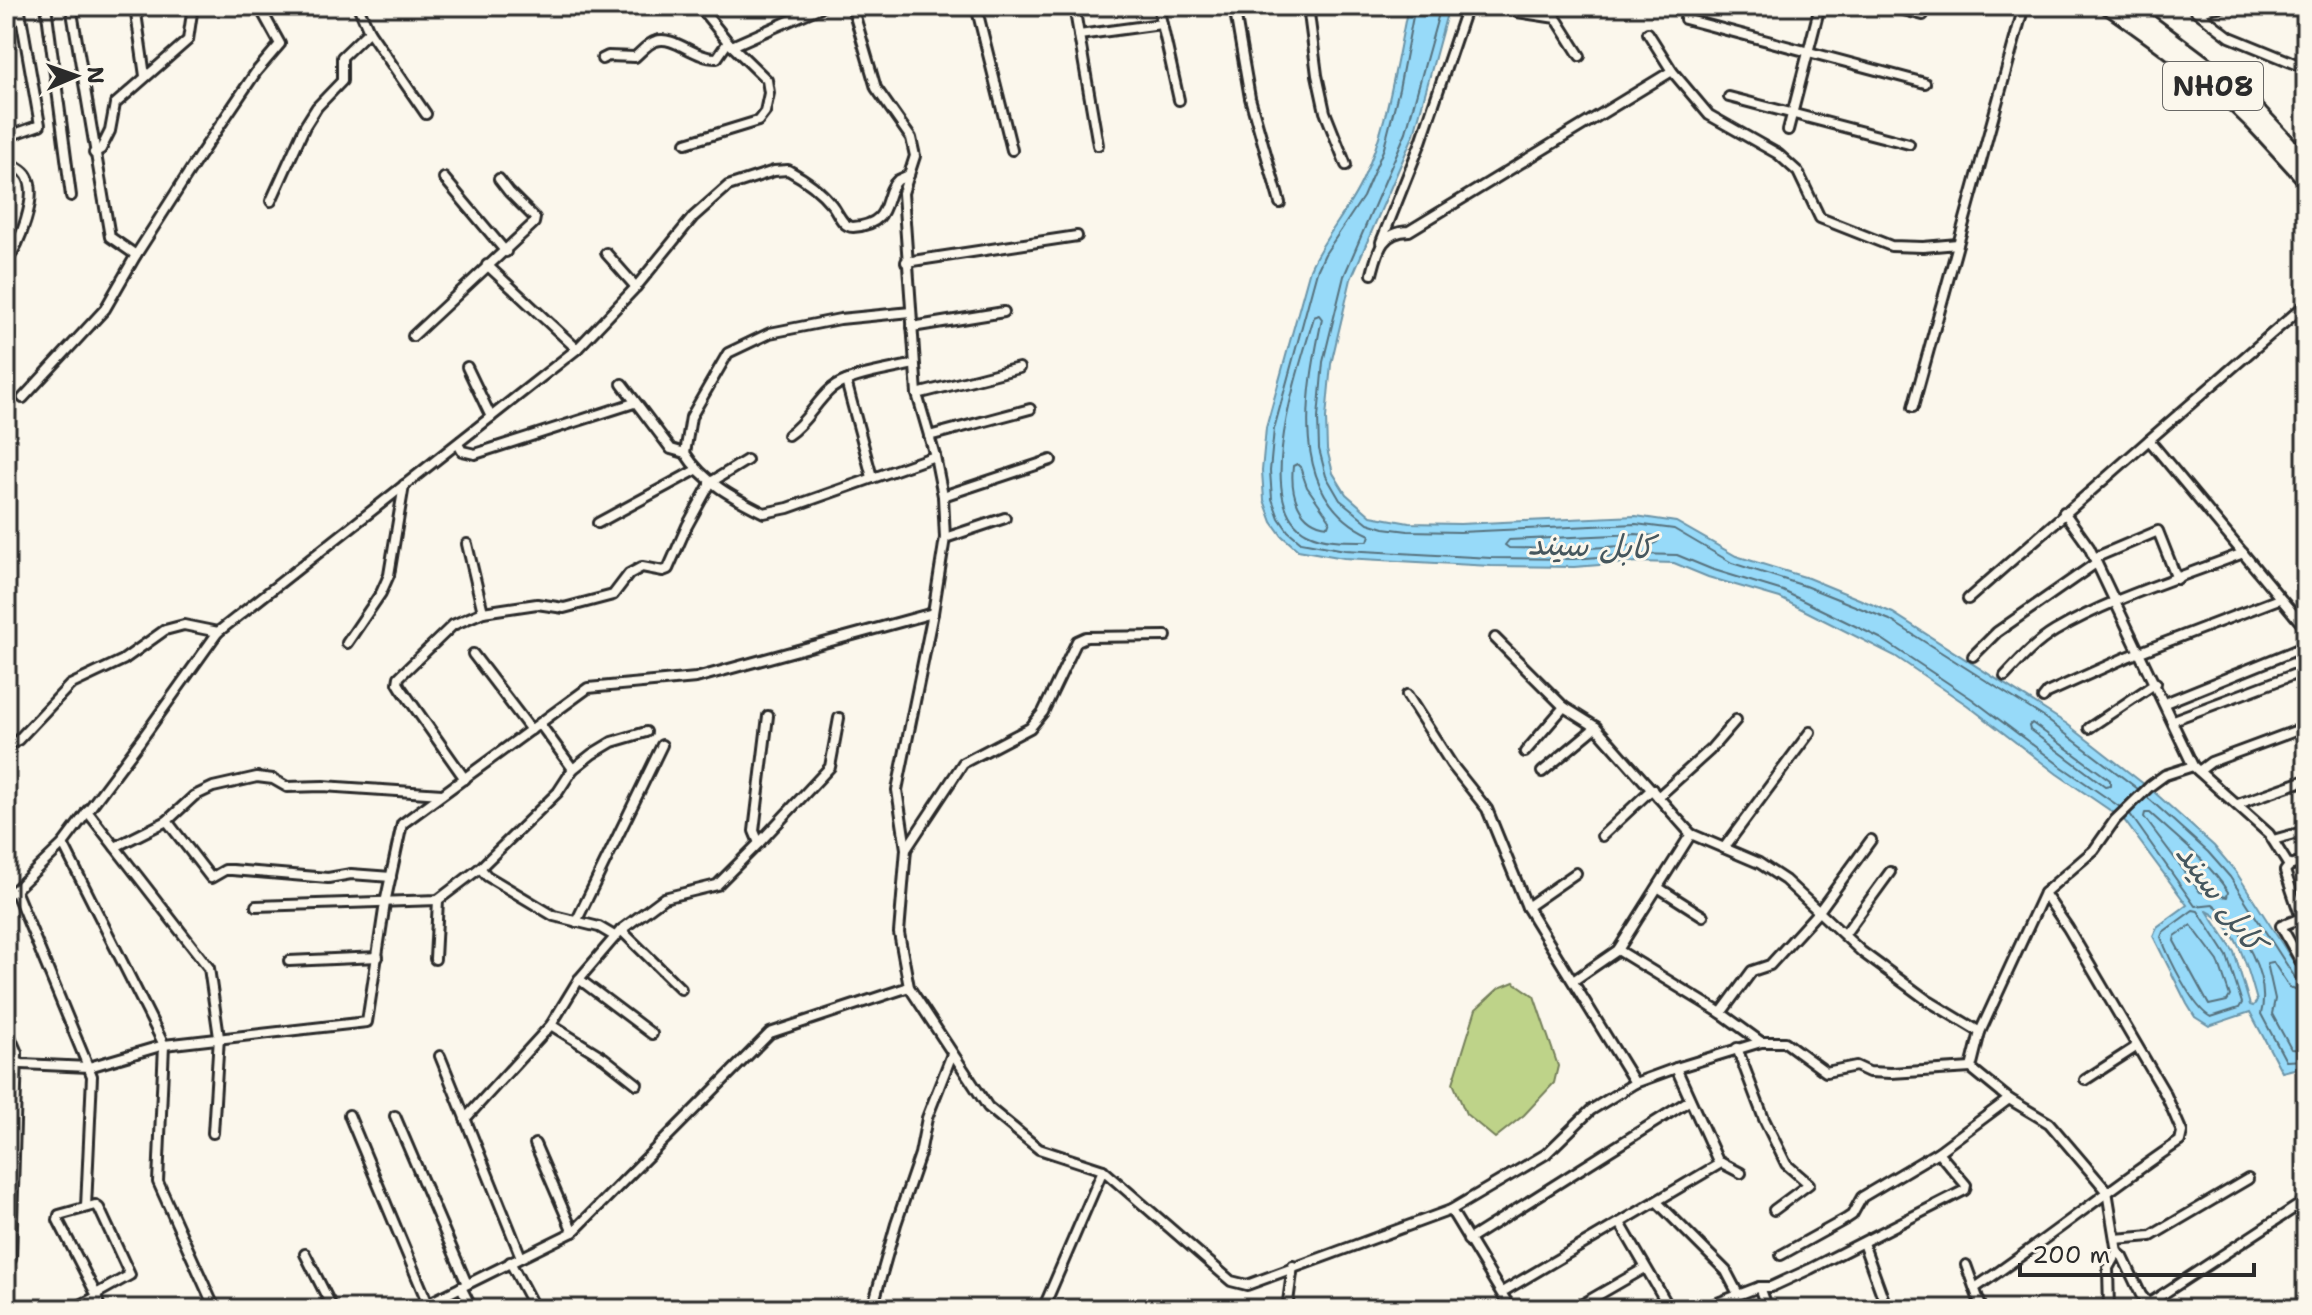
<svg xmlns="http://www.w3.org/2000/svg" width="2312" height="1315" font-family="'Shantell Sans','Playpen Sans Arabic',sans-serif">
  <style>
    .green { fill: #bed389; stroke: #747f5a; stroke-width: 2 }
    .water { fill: #97daf9; stroke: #6c94a7; stroke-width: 2; fill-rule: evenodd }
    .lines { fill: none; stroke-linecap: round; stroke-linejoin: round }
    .shore { stroke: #56717d; stroke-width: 2 }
    .minor-casing { stroke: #2b2b2b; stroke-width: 14 }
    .trunk-casing { stroke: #2b2b2b; stroke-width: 20 }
    .minor { stroke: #fbf7ec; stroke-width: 8 }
    .trunk { stroke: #fbf7ec; stroke-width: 14 }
    .labels { text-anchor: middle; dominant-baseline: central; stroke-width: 6; stroke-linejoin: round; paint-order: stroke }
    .shield { fill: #fbf7ec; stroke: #696865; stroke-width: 2 }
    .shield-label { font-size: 28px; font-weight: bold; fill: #2b2b2b }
    .water-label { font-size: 32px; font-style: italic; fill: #46575e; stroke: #fbf7ec }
  </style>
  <rect width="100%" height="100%" fill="#fbf7ec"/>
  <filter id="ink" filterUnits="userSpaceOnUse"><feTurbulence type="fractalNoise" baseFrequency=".0125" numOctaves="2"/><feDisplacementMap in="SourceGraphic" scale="16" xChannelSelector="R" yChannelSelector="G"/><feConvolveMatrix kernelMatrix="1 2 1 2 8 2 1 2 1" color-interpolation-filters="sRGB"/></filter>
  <g filter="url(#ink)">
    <polygon class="green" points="1514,982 1534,996 1558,1066 1554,1083 1524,1115 1495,1138 1466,1114 1453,1083 1476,1009 1499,988"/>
    <path class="water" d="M1408,6H1449L1414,134L1351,279L1331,364L1326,418L1327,449L1333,473L1346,494L1371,516L1409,523L1460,524L1636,516L1676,522L1736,556L1808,578L1893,613L2067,724L2154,792L2214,846L2236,872L2306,981V1073L2302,1067L2282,1072L2250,1012L2209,1026L2195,1017L2187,1004L2153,936L2157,927L2187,905L2124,820L2057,774L1967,705L1895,656L1780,598L1708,577L1674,563L1638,562L1574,567L1491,566L1344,558L1298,550L1282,536L1272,522L1264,500L1262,471L1266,428L1310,269C1324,236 1349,211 1363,179C1388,125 1396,64 1408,6ZM2207,911C2238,926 2248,969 2257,1001L2253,1006L2250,1005L2234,952Z"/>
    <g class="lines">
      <g class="shore">
        <polyline points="1415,6 1399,89 1384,148 1363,197 1325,254 1317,271 1274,429 1270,471 1272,499 1279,518 1288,531 1301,542 1345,550 1491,558 1573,559 1638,554 1677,555 1711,569 1783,591 1882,639 1972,699 2062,767 2120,807"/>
        <polyline points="1441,6 1406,132 1344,276 1323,362 1318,418 1319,449 1326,476 1340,500 1368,523 1384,528 1408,531 1460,532 1636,524 1674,529 1732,563 1805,586 1890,620 2042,716 2138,789"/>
        <path d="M1319,315L1322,319C1307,390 1286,497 1370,535L1368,541C1349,541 1324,542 1307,533C1250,504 1301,363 1314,317Z"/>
        <path d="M1297,464L1300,467L1307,487L1330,520L1328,526C1298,523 1290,493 1293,466Z"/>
        <polygon points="1636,534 1655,536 1658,541 1654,544 1573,549 1509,548 1505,545 1509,540"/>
        <polygon points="2032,723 2110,780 2110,785 2105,786 2030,730 2029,726"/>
        <polyline points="2147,797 2208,852 2230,877 2296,979 2306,983"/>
        <path d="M2145,813H2150C2177,838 2208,861 2228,892L2227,897L2200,892L2144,817Z"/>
        <path d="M2130,814L2195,906L2213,904C2243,928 2271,977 2261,1014L2286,1061L2306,1060"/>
        <path d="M2193,910L2198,911L2227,956L2242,1003L2239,1008L2211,1017C2193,1009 2168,956 2161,937L2163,932Z"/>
        <polygon points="2191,925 2218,961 2230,996 2227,1001 2209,1005 2174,941 2175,936"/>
        <polyline points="2306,994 2290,988 2273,962 2267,963 2275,999 2272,1014 2291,1049 2306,1050"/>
      </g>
      <defs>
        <g id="minor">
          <polyline points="46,6 71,196"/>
          <polyline points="71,6 110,237 136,255"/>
          <polyline points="135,6 145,76"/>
          <polyline points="358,6 369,31 426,114"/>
          <polyline points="852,6 876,88 911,138 915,156 903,193 917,394 935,456 943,496 945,538 933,613 897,790 906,849 899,933 909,987 988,1107 1039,1149 1103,1170 1043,1309"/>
          <polyline points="976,6 1012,150"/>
          <polyline points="1074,6 1098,145"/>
          <polyline points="1158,6 1179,100"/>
          <polyline points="1234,6 1250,98 1280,203"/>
          <polyline points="1308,6 1317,75 1325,112 1346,165"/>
          <polyline points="1513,6 1517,12 1556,18 1580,56"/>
          <polyline points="1888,6 1923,15"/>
          <polyline points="2223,6 2196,11 2230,37 2306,68"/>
          <polyline points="1685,19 1925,83"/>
          <polyline points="1648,33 1672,71 1709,115 1778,154 1798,172 1820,218 1891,246 1923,247 1958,244"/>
          <polyline points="6,34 20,11"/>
          <polyline points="1079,35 1161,24"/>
          <polyline points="732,46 823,6"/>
          <path d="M602,59L608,56L635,57C641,52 648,43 656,41C674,35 695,59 717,58L728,42"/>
          <polyline points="1729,97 1909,144"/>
          <polyline points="1788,130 1820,6"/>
          <polyline points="6,137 40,125 20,11"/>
          <polyline points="686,143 758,121 765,112 769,93 767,80 728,42 699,6"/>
          <polyline points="94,153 101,149 110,131 115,104 188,40 193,6"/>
          <path d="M6,162C13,165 23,169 27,176C39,195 19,246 6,262"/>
          <polyline points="444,178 506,252"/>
          <polyline points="271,201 305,126 317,107 342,81 342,57 369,31"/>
          <polyline points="1381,242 1421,142 1467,6"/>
          <polyline points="606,253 636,287"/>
          <polyline points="906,262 1077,236"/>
          <polyline points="487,265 577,349"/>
          <path d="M1372,274C1378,251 1381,232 1409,231L1672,71"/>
          <path d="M911,312L840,319L770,333L728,353L691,417L685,453C703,482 734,498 764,513L788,508L935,456"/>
          <polyline points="912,327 1004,312"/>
          <polyline points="413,336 534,223 535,218 509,192 499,179"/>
          <polyline points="467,367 491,417"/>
          <polyline points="846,381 872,477"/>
          <polyline points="622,384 671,449 685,453"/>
          <polyline points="917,394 1019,368"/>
          <polyline points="23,398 105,309 136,255 200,155 256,72 280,44 259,6"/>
          <polyline points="1913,407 2024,6"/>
          <path d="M788,435C806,423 815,403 831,389C848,375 892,370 914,364"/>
          <polyline points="929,436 1030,409"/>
          <polyline points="2149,440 2306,304"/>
          <polyline points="458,444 462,451 475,454 634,403"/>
          <polyline points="943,496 1051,460"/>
          <polyline points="2064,512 2089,547 2193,766 2269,834 2289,866 2306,861"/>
          <polyline points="598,523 696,470"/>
          <polyline points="945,538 1005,518"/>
          <polyline points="467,544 483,612"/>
          <polyline points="2094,558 2158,531 2177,579"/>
          <polyline points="1968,599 2149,440 2306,629"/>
          <polyline points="1495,638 1564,707 1596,727 1691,834 1759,863 1785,880 1862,952 1927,1000 1980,1032"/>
          <polyline points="347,643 381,593 389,575 404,485"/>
          <polyline points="473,654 531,730"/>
          <polyline points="1973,656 1997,632 2096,563"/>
          <path d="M2005,676C2020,660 2035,643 2055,631C2113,597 2180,578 2243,553"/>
          <polyline points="1407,695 1452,765 1487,809 1527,907 1635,1083"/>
          <polyline points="2043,698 2047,693 2127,657 2279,599"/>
          <polyline points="2165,703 2306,646"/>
          <polyline points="2173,720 2306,670"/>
          <polyline points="540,724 573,769"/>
          <polyline points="2089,728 2156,683"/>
          <polyline points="6,746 18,740 70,685 123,660 165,630 184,625 218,632"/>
          <polyline points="1525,752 1564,707"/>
          <polyline points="2199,771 2211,762 2306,727"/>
          <polyline points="1542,772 1596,727"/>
          <polyline points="465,779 401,688 398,683 399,677 453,625 483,612 537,604 564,608 613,595 629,574 642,567 663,571 668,569 687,526 711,482 747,460"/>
          <polyline points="1658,797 1710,750 1736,720"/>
          <polyline points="2238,804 2306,780"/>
          <polyline points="87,811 209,968 219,1037 213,1133"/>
          <polyline points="167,821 211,878 225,870 232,870 328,878 351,874 391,877"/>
          <polyline points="1602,836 1652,789"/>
          <polyline points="2273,840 2306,831"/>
          <polyline points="759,843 754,831 768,716"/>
          <polyline points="63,844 164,1045 158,1182 215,1309"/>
          <polyline points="115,847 167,821 194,796 213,787 257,777 273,779 287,787 323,786 442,794"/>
          <polyline points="907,848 963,763 1030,728 1043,712 1077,641 1086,637 1166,636"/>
          <polyline points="1724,848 1810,732"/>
          <polyline points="2289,866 2285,871 2301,918"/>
          <polyline points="480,868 487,876 554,916 599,927 616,937"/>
          <polyline points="1659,888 1703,916"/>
          <polyline points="15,890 92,1076 86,1207"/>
          <path d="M6,895L15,890L63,844L141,740L218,632L577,349L636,287L693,217L728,186L774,171L788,170C803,178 821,191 832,205C838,212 842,227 853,227C895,224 881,195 898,180C898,180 909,175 909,175"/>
          <polyline points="256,906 438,900 480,868 558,792 573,769 592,754 612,742 646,732"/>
          <polyline points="1527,907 1576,873"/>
          <polyline points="2306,916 2281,926 2306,971"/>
          <polyline points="576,922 662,745"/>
          <polyline points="621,930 681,989"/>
          <polyline points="1845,934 1890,872"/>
          <polyline points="1618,950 1721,1013 1761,1042"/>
          <polyline points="435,959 438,900"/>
          <polyline points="289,961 378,957"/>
          <polyline points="579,979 652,1034"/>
          <polyline points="1573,981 1618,950 1691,834"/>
          <polyline points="1721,1013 1752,971 1770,965 1820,910 1871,840"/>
          <polyline points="551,1025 604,1058 637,1084"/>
          <polyline points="6,1027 17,1053 11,1259"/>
          <polyline points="1737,1048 1764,1119 1786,1164 1809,1184 1774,1210"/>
          <polyline points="440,1056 521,1257"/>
          <polyline points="6,1058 22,1064 89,1067 164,1045 367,1022 385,903 402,824 588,688 696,678 933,613"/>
          <polyline points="1676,1068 1718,1161 1741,1173"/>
          <polyline points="2085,1080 2136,1047"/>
          <polyline points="349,1115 428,1304"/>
          <polyline points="395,1116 467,1284"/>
          <polyline points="465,1119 551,1025 579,979 621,930 664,898 717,885 759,843 830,767 839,718"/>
          <polyline points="535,1144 573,1232"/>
          <polyline points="1103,1170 1231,1281 1247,1285 1451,1210 1546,1154 1591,1110 1635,1083 1676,1068 1761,1042 1785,1042 1826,1072 1856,1066 1869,1072 1891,1073 1971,1068"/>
          <polyline points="1657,1202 1726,1271 1738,1294"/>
          <polyline points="1451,1210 1511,1309"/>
          <polyline points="1620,1223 1670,1309"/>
          <polyline points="2115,1239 2151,1236 2248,1179"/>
          <polyline points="1468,1240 1690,1100"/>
          <polyline points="1863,1243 1887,1309"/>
          <polyline points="305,1254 333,1309"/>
          <polyline points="1781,1255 1846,1219 1852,1215 1862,1197 1938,1152 2009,1099"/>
          <polyline points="510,1262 535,1309"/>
          <polyline points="1966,1265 1982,1309"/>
          <polyline points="461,1287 472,1309"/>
          <polyline points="1759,1287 1767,1309"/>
          <path d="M1975,1288C2045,1241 2110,1188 2180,1141L2182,1132L2166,1095L2068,928L2044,893"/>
          <polyline points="1502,1292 1721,1163"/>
          <polyline points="96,1294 130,1275 99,1208 95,1205 59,1215 58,1220 96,1294 100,1309"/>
          <polyline points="2148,1304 2302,1203"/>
          <polyline points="1712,1305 1759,1287 1771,1287 1810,1269 1965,1190 1966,1185 1938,1152"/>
          <polyline points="73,1309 96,1297"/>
          <polyline points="417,1309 573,1232 770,1033 909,987"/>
          <polyline points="872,1309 896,1224 920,1154 927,1118 952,1054"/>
          <polyline points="1287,1309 1293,1266"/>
          <polyline points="1574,1309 1645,1268"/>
          <polyline points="2109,1309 2108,1268 2117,1252"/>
          <polyline points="2153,1309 2141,1295 2123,1257 2117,1252 2107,1191 2049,1123 2009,1099 1971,1068 1980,1032 2044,893 2094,850 2115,820 2150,786 2165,775 2193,766"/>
        </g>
        <g id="trunk">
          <path d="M2108,6C2158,41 2208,77 2252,121C2270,140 2288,160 2306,180"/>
          <polyline points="2127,6 2235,87 2306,163"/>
        </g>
      </defs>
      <use href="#minor" class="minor-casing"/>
      <use href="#trunk" class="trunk-casing"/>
      <use href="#minor" class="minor"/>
      <use href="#trunk" class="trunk"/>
    </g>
  </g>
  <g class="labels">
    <rect class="shield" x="2163" y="62" width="100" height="48" rx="6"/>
    <g class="shield-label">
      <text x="2213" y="86">NH08</text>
    </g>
    <g class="water-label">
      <text transform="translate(1591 545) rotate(2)">کابل سيند</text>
      <text transform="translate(2221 897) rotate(54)">کابل سيند</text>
    </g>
  </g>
  <rect width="2312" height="1315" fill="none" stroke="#fbf7ec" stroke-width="32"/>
  <rect x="16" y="16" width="2280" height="1283" fill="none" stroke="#2b2b2b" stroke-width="3" filter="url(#ink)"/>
  <g transform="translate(76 76) rotate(88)" stroke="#fbf7ec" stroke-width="6" paint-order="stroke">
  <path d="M0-6L14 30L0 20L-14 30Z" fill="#2b2b2b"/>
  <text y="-12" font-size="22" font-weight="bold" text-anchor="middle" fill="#2b2b2b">N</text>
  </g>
  <path d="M2020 1263v12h234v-12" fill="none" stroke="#2b2b2b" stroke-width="4"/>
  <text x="2032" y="1263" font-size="24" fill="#2b2b2b" stroke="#fbf7ec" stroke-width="6" paint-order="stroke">200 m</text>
</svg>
